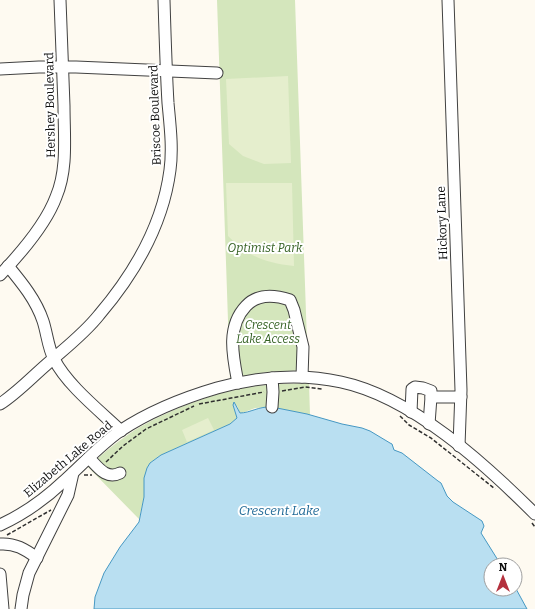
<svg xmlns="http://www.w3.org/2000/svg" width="535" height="609" font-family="Bitter,serif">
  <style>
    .green { fill: #d4e6bc }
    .pitch { fill: #e5eecd }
    .water { fill: #b9dff1; stroke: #4698c3 }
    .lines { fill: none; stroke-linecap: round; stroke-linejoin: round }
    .minor-casing { stroke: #414141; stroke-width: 13 }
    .path { stroke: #303030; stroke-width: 1.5; stroke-dasharray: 4 2; stroke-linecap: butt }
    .minor { stroke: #fff; stroke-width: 11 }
    .labels { text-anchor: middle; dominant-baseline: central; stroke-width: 4; stroke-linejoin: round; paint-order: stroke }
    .street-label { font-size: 12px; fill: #0e0e0e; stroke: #fff }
    .park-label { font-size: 12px; font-style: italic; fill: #346123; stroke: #fff }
    .water-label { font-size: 13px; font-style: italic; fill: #216a97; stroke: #fff }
  </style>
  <rect width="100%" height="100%" fill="#fefaf1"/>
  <g class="green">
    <polygon points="217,0 295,0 308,370 268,372 230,379"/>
    <path d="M309,383L310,415L272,407L255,408L242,413H240L237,406L233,405L237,418L230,424L161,455L150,463L144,483V497L139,519L88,467C101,455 114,444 129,434C160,413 210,394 248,387C268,384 288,384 309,383Z"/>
  </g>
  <g class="pitch">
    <polygon points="288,76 291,163 264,164 243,156 229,144 226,79"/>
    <path d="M226,183H292L294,266C265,263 249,257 228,236Z"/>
    <polygon points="208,418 214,430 187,442 182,430"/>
  </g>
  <path class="water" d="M234,402L240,413C250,413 259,406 272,407L307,414L342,424L362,428L370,431L390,443L392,444L394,450L402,453L438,481L441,483L447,496L453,502L482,521L484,526L481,533L501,565H491V589H515V587L527,609H94L95,597L104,573L120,547L139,522L144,497V478L147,468L150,463L161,455L230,424L237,418L233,405Z"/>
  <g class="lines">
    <defs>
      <g id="minor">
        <polyline points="448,0 461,390 459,446"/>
        <polyline points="0,69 39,67 76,67 217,73"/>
        <path d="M8,266C22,283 36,300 43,321C47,333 48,348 54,359C67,385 100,411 121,431"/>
        <path d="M0,275C20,254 46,224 56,197C68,169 64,136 64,106C63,71 61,35 60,0"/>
        <path d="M238,383C233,357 226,327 246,306C258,293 275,295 290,300L294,310L303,347L302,377"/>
        <path d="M0,404C17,393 31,378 46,365C64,349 84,334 99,315C134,274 163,224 170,170C173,148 170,125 168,103C166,69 165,34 164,0"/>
        <polyline points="272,407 273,392 272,378"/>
        <polyline points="411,412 412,389 415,387 423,388 431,391 431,397 461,397"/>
        <polyline points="429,424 431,397"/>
        <path d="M89,458C98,467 106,480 120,473"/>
        <path d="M0,525C24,514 45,499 64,481C83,464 100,445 120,431C150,411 183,398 217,388C257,377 301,373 341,382C412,397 485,464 535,514"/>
        <path d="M0,544C15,543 25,549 37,558"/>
        <polyline points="0,574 3,609"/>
        <polyline points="21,609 23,595 29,573 68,495 73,473"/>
      </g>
    </defs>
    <use href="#minor" class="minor-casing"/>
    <g class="path">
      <polyline points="282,391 305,387 322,389"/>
      <polyline points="199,404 264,392"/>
      <polyline points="400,416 409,425 431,438 495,489"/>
      <polyline points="106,462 123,446 146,429 194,406"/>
      <polyline points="84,475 92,475"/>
      <polyline points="532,523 535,527"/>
      <polyline points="7,535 51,510"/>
    </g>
    <use href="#minor" class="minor"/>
  </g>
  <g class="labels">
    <g class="street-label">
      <text transform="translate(50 105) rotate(-91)">Hershey Boulevard</text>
      <text transform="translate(155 115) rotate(-92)">Briscoe Boulevard</text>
      <text transform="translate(442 223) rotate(-92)">Hickory Lane</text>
      <text transform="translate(68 459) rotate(-40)">Elizabeth Lake Road</text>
    </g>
    <g class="park-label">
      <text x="265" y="248">Optimist Park</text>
      <text x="268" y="325">Crescent<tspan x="268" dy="14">Lake Access</tspan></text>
    </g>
    <g class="water-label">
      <text x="279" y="510">Crescent Lake</text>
    </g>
  </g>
  <g transform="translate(503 577)"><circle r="19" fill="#ffffff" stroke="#9f9f9f"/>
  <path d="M0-3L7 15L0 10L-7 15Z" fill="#b4313e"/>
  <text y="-6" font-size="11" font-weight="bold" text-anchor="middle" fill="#0e0e0e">N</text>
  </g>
</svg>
